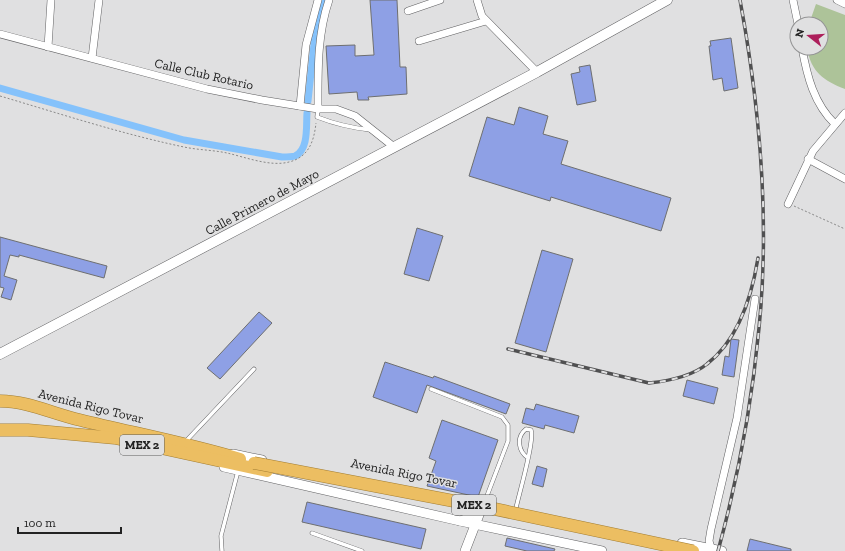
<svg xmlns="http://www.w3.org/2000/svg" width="845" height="551" font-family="'Zilla Slab',serif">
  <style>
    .green { fill: #adc399 }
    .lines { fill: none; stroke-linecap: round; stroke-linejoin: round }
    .canal { stroke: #85c2fb; stroke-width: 7 }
    .building { fill: #8ea0e5; stroke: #6e6f70 }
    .service-casing { stroke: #606062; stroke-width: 4.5 }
    .minor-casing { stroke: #606062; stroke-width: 8 }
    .tertiary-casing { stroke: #606062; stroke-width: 10 }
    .secondary-casing { stroke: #606062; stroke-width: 11 }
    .trunk-casing { stroke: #a27d32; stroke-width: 13 }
    .path { stroke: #888; stroke-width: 1; stroke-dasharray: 2 2; stroke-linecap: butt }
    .service { stroke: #fff; stroke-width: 3.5 }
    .minor { stroke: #fff; stroke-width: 7 }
    .tertiary { stroke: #fff; stroke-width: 9 }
    .secondary { stroke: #fff; stroke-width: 10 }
    .trunk { stroke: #ecbe62; stroke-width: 12 }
    .rail-casing { stroke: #505051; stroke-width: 3.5 }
    .rail { stroke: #e0e0e1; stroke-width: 2; stroke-dasharray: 6; stroke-linecap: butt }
    .trunk-bridge-casing { stroke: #a27d32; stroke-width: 13; stroke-linecap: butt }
    .trunk-bridge { stroke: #ecbe62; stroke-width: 12 }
    .labels { text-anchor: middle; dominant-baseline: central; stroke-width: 3; stroke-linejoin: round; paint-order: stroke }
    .shield { fill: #e0e0e1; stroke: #5b5b5b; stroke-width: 1 }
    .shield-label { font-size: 12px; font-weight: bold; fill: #222 }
    .street-label { font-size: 13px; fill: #222; stroke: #e0e0e1 }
  </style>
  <rect width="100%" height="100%" fill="#e0e0e1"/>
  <path class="green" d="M816,4L845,15V89C824,81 811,72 807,48H821V24H809Z"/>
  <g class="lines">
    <g class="canal">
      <path d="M0,88L184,140L282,157C286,157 292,157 295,156C309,150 306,125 307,113"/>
      <polyline points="308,101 316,25 324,0"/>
    </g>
  </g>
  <g class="building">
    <polygon points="370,0 397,0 400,67 406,67 407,94 368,97 369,100 358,100 357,92 329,94 326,46 355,45 355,56 374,55"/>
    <polygon points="731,38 738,88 724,91 722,78 713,80 709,46 711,46 710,41"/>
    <polygon points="590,65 596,101 577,105 571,74 580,72 579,67"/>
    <polygon points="519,107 548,116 543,134 568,141 561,164 671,198 661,231 551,197 550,201 469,176 487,117 514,125"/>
    <polygon points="417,228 443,236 429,281 404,274"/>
    <polygon points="0,237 107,266 104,278 19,255 19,257 10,255 4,276 17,280 11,300 1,297 4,288 0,287"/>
    <polygon points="542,250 573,259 546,352 515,343"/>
    <polygon points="259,312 272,323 220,379 207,368"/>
    <polygon points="731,339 739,340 734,377 722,375 725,356 729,357"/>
    <polygon points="385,362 433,378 434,376 510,404 506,414 427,385 417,413 373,397"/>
    <polygon points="687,380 718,388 714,404 683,396"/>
    <polygon points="536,404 579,416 574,433 545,425 544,429 522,423 526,408 534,410"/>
    <polygon points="442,420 498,440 478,497 427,486 436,461 429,458"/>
    <polygon points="537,466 547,469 543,487 532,484"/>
    <polygon points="307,502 426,529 421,549 302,522"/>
    <polygon points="507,538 555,549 554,551 527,551 505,546"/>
    <polygon points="750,539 791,549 791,551 747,551"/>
  </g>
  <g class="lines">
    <defs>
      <g id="service">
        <path d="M318,109L317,117C335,124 352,128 371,130"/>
        <polyline points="431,389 502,417 508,425 508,441 485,501"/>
        <polyline points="186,441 254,369"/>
        <path d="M516,508C519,494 535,440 531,430L526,429C516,437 518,451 528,458"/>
        <polyline points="312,533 362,551"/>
        <polyline points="222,551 221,536 238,471"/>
      </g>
      <g id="minor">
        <polyline points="477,0 482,16 537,72"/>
        <polyline points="793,0 798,24"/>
        <polyline points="837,0 845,4"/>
        <polyline points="408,11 440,0"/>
        <polyline points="0,34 207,89 262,100 318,109 336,109 355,116 394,147"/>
        <polyline points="419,41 486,21"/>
        <polyline points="48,47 51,0"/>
        <path d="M802,48C807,76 814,104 835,124"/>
        <polyline points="92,58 99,0"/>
        <polyline points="300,106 306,45 318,0"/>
        <path d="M318,109C318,72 317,35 329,0"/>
        <polyline points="808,159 845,179"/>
        <polyline points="788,204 813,151 845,113"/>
        <polyline points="712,551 709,541 711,529 737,418 755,299"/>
      </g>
      <g id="tertiary">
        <polyline points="233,454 262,460"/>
        <polyline points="224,467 460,521 602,551"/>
        <path d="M460,521C468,519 473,515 472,506L468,501"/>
        <polyline points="682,543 722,551"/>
        <polyline points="465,551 484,502"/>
      </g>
      <polyline id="secondary" points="0,354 537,72 667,0"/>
      <g id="trunk">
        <path d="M0,401C28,401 53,414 80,420C133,433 187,443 240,459"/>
        <polyline points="0,430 28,430 115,438 267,471"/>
      </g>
    </defs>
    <use href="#service" class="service-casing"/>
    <use href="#minor" class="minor-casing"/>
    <use href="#tertiary" class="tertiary-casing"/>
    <use href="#secondary" class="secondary-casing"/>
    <use href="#trunk" class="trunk-casing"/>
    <g class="path">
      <path d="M0,96C61,114 122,134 184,147C198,150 213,150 227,153C245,157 270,167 289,162C309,157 314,141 316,123"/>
      <polyline points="794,206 845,229"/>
    </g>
    <use href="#service" class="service"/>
    <use href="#minor" class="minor"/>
    <use href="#tertiary" class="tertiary"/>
    <use href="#secondary" class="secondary"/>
    <use href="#trunk" class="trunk"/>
    <defs>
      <g id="rail">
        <path d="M508,349L649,383C668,381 691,377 707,364C738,340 752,295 758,258"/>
        <path d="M718,551C738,478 752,403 759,328C770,219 760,108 740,0"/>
      </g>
    </defs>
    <use href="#rail" class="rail-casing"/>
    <use href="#rail" class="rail"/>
    <defs>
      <polyline id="trunk-bridge" points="254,463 490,508 693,551"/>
    </defs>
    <use href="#trunk-bridge" class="trunk-bridge-casing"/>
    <use href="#trunk-bridge" class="trunk-bridge"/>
  </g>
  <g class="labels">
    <g class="shield">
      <rect x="120" y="435" width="44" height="20" rx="3"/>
      <rect x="452" y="495" width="44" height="20" rx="3"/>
    </g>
    <g class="shield-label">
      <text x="142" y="445">MEX 2</text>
      <text x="474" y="505">MEX 2</text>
    </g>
    <g class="street-label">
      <text transform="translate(204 74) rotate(13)">Calle Club Rotario</text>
      <text transform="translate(262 202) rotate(-28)">Calle Primero de Mayo</text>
      <text transform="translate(91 406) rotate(14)">Avenida Rigo Tovar</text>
      <text transform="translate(404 473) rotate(11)">Avenida Rigo Tovar</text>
    </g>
  </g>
  <g transform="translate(809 36) rotate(287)"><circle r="19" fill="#e0e0e1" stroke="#949495"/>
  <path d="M0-3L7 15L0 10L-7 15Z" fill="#ad1f5b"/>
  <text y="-6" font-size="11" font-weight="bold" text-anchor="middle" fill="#222222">N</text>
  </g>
  <path d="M18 527v6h103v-6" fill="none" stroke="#222222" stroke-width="2"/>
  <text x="24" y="527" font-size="12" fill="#222222" stroke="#e0e0e1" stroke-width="3" paint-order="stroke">100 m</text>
</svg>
